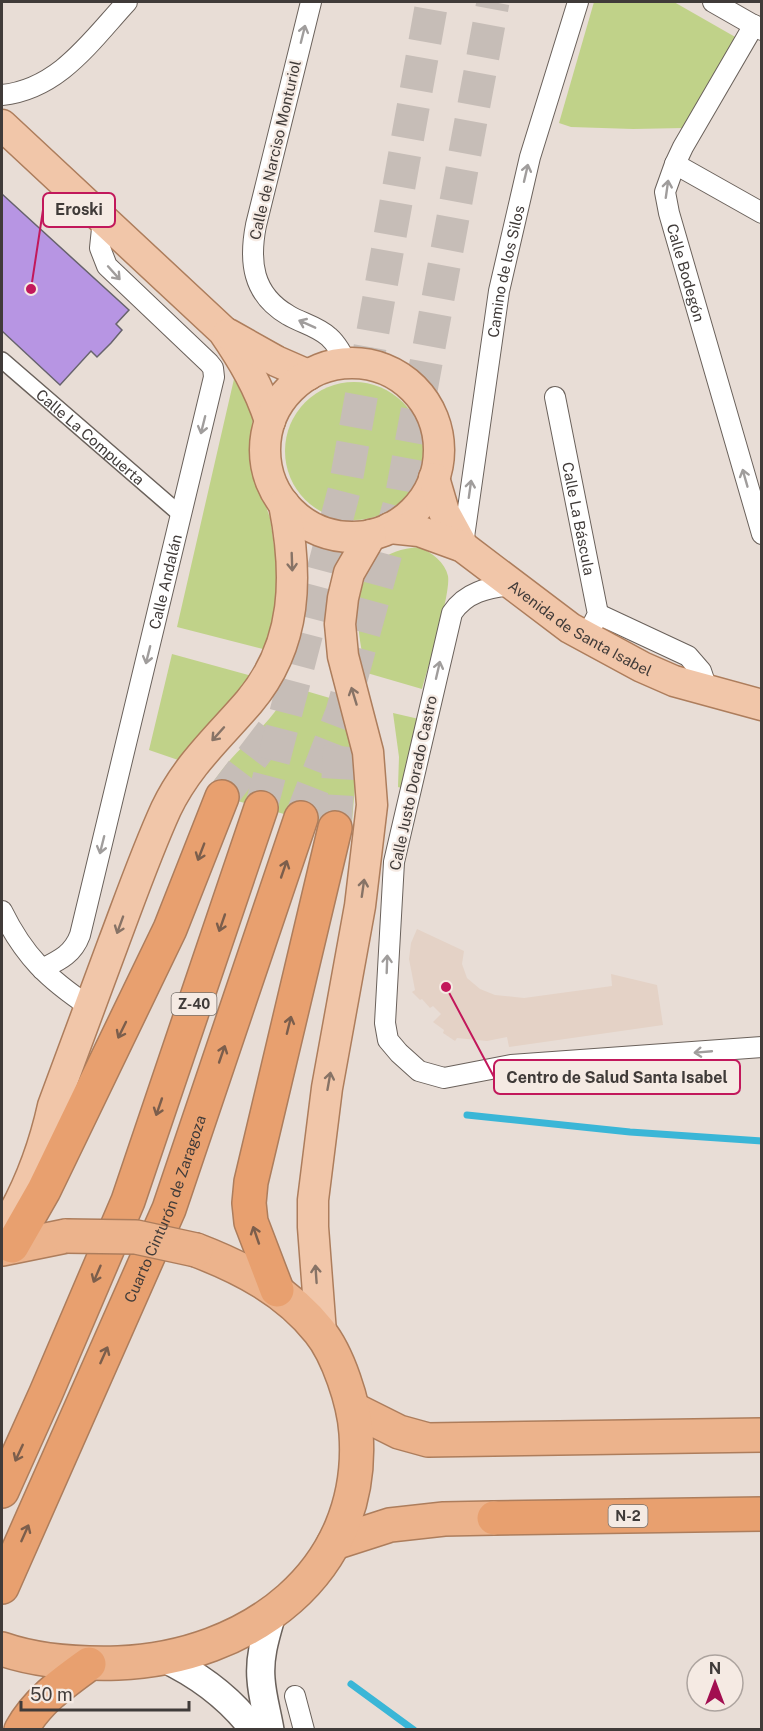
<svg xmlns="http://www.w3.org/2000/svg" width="763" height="1731" font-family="'Public Sans',sans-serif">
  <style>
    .built { fill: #e4d2c6 }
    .green { fill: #c0d289 }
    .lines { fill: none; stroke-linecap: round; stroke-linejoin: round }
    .stream { stroke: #3ab6d7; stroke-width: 7 }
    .building { fill: #b795e3; stroke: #67636d; stroke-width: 1.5 }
    .motorway-tunnel { stroke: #c6bdb7; stroke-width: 33; stroke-dasharray: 33 16; stroke-linecap: butt }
    .pedestrian-casing { stroke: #6a615b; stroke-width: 18 }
    .minor-casing { stroke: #6a615b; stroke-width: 22 }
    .secondary-casing { stroke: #6a615b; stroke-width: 30 }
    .primary-casing { stroke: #ad7d5c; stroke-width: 33 }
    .trunk-casing { stroke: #ad7d5c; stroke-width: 36 }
    .motorway-casing { stroke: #ad7d5c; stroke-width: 36 }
    .pedestrian { stroke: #fff; stroke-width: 15 }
    .minor { stroke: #fff; stroke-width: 20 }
    .secondary { stroke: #fff; stroke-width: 27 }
    .primary { stroke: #f1c6a9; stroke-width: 30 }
    .trunk { stroke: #ecb38c; stroke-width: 33 }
    .motorway { stroke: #e8a06f; stroke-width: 33 }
    .trunk-bridge-casing { stroke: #ad7d5c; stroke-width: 36; stroke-linecap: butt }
    .trunk-bridge { stroke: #ecb38c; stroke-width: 33 }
    .oneway { stroke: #a09d9c }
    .oneway2 { stroke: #877366 }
    .oneway3 { stroke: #7b5e4c }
    .labels { text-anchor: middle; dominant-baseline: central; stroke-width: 4.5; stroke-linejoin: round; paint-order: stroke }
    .shield { fill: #f5eae3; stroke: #76706c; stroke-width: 1.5 }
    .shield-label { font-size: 14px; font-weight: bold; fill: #403b39 }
    .street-label { font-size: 15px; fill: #403b39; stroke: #f5eae3 }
    .leader { fill: none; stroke: #c2185b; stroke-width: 2 }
    .callout-dot { fill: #c2185b; stroke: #f5eae3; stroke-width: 2 }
    .callout { fill: #f5eae3; stroke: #c2185b; stroke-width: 2 }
    .callout-label { font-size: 16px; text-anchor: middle; font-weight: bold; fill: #403b39 }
  </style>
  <rect width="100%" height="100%" fill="#e8ddd6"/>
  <polygon class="built" points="417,929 464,951 462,964 467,978 480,989 495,995 524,998 612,986 611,974 657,985 663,1025 509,1047 507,1037 487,1041 457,1038 455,1041 443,1033 444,1030 433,1022 441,1014 433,1006 430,1008 422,999 420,1000 412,992 415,990 409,959 411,943"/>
  <g class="green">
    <polygon points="594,2 674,2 737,38 684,128 633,129 571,127 559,123"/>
    <polygon points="234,379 253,415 251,438 257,480 270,518 280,587 277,620 263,649 177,627"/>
    <circle cx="354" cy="451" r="69"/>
    <path d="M419,547C432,553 445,562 448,576C451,593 428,668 422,689L367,673C353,620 347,552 419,547Z"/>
    <polygon points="172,654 252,676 249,684 208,724 181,761 149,750"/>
    <path d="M289,686L340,701L351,743L355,786L351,833L206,792C214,781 222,769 231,759C251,737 279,715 289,686Z"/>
    <polygon points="393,713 419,719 401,788 398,787 399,757"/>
  </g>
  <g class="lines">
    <g class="stream">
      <polyline points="467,1115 630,1132 762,1141"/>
      <polyline points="351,1684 414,1730"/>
    </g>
  </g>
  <polygon class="building" points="2,194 129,310 116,324 122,330 111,343 97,357 91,351 60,385 2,331"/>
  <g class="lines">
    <g class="motorway-tunnel">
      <polyline points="222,797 277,725"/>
      <polyline points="261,808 345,487 432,2"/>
      <polyline points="301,818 342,712 401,498 493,2"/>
      <polyline points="335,828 340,744"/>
    </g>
    <defs>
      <g id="pedestrian">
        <path id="s1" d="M2,360L180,514"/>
      </g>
      <g id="minor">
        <path d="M311,2L256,225C249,261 252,294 288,315C301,323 317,326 329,337C337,344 342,354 347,364"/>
        <polyline points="713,2 762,30"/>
        <path id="s2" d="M754,25L683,147L675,164L665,192L669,213L762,534"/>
        <path d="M2,95C59,89 91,41 127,2"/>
        <polyline points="675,164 762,213"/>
        <path id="s3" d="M555,397L598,614L586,638"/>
        <path id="s4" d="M463,544L499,291L530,157L578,2"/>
        <path d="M511,585C487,588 466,592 452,613L394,862L385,1023L388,1040L399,1053L419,1071L444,1078L511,1065L762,1047"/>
        <polyline points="598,614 688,656 701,671 708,692"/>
        <path d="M2,911C24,956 48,979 90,1007"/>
        <path id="s5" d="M42,969C60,960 73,954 80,935L214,377L213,368L209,363L107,266L100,248L103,219"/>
        <polyline points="295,1696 304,1730"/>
      </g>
      <g id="secondary">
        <path d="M163,1658C199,1675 230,1698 254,1730"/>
        <path d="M270,1730C267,1712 262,1696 261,1679C259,1656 266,1635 272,1614"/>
      </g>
      <g id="primary">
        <path d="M2,125L223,331C243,360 259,387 270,421"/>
        <polyline points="228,334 276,361 308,375"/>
        <circle cx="352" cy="450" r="87"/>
        <polyline points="434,478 444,512 463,547"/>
        <path id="s6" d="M390,528L419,531L463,547L570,628L642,667L674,681L762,705"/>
        <path d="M8,1223C29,1187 44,1147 53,1106C73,1052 93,998 113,944C130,899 146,853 166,809C187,765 218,738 249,702C298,644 298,575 284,504"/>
        <polyline points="321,1333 313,1227 313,1200 327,1088 360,906 372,805 368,752 343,656 340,624 343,598 349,573 371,535"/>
      </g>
      <g id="trunk">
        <polyline points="2,1249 66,1236"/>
        <polyline points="353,1409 399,1432 428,1440 762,1435"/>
        <polyline points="334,1543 390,1525 444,1519 494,1518"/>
        <path d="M2,1649C39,1662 79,1664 118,1663C248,1658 366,1573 356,1433C354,1403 338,1354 319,1331C287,1291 243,1268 196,1250"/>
      </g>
      <g id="motorway">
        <polyline points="12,1246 44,1190 170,929 222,797"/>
        <polyline points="277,1290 251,1222 249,1203 251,1182 335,828"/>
        <polyline points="2,1491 46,1393 128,1201 261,808"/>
        <polyline points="494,1518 762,1514"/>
        <path id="s7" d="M2,1587L169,1209L301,818"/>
        <path d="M21,1730C38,1700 63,1683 89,1664"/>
      </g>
    </defs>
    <use href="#pedestrian" class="pedestrian-casing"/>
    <use href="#minor" class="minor-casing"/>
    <use href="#secondary" class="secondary-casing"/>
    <use href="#primary" class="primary-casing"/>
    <use href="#trunk" class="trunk-casing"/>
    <use href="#motorway" class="motorway-casing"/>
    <use href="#pedestrian" class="pedestrian"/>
    <use href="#minor" class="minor"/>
    <use href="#secondary" class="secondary"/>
    <use href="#primary" class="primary"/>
    <use href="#trunk" class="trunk"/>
    <use href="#motorway" class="motorway"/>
    <defs>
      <polyline id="trunk-bridge" points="66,1236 136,1237 196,1250"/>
    </defs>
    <use href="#trunk-bridge" class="trunk-bridge-casing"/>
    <use href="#trunk-bridge" class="trunk-bridge"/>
  </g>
  <defs><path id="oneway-shaft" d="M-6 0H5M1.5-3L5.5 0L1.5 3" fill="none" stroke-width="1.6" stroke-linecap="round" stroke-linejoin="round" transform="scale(1.5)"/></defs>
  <g class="oneway">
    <use href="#oneway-shaft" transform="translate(303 34) rotate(-76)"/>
    <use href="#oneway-shaft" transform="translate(526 173) rotate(-77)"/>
    <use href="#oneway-shaft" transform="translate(667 189) rotate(-82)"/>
    <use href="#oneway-shaft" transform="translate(114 273) rotate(48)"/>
    <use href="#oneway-shaft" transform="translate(307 324) rotate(-156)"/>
    <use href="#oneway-shaft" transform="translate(203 425) rotate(104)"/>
    <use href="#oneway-shaft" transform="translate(745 478) rotate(-106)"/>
    <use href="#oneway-shaft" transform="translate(470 489) rotate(-82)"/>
    <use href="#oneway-shaft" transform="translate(148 655) rotate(104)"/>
    <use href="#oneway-shaft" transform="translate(438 670) rotate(-77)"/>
    <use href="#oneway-shaft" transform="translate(102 845) rotate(104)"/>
    <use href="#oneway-shaft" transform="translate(387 964) rotate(-88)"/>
    <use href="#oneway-shaft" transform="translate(703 1052) rotate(175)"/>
  </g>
  <g class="oneway2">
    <use href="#oneway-shaft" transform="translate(292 562) rotate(88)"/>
    <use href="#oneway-shaft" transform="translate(354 696) rotate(-107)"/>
    <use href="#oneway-shaft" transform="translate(218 734) rotate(132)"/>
    <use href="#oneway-shaft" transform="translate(363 888) rotate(-82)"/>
    <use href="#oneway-shaft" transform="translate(120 925) rotate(110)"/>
    <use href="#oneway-shaft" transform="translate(329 1081) rotate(-80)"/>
    <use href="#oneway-shaft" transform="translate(316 1274) rotate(-94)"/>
  </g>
  <g class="oneway3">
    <use href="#oneway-shaft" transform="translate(201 852) rotate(111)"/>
    <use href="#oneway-shaft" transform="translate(284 869) rotate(-71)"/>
    <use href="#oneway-shaft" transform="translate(222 923) rotate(109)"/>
    <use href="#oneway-shaft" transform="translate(289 1025) rotate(-76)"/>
    <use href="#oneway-shaft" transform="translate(122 1030) rotate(116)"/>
    <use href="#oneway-shaft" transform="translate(222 1054) rotate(-71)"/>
    <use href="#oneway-shaft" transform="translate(159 1107) rotate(109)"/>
    <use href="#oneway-shaft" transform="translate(256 1235) rotate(-109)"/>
    <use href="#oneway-shaft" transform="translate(97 1274) rotate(113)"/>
    <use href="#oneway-shaft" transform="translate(104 1355) rotate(-66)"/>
    <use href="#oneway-shaft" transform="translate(19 1453) rotate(115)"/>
    <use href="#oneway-shaft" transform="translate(25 1533) rotate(-66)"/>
  </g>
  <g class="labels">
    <g class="shield">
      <rect x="171.5" y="993" width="45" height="22" rx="4.5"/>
      <rect x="608.5" y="1505" width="39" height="22" rx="4.5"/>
    </g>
    <g class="shield-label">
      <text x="194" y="1004">Z-40</text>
      <text x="628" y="1516">N-2</text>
    </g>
    <g class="street-label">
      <text transform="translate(275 150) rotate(-77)">Calle de Narciso Monturiol</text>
      <text stroke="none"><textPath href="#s4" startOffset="276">Camino de los Silos</textPath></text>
      <text stroke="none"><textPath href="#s2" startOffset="273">Calle Bodegón</textPath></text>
      <text stroke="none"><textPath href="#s1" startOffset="117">Calle La Compuerta</textPath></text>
      <text stroke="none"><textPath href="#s3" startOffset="124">Calle La Báscula</textPath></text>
      <text stroke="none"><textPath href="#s5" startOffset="416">Calle Andalán</textPath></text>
      <text stroke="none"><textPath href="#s6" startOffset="219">Avenida de Santa Isabel</textPath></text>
      <text transform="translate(413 783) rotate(-78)">Calle Justo Dorado Castro</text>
      <text stroke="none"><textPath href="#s7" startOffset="412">Cuarto Cinturón de Zaragoza</textPath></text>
    </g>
  </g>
  <path class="leader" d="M31 289L43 210M446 987L494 1077"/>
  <g class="callout-dot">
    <circle cx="31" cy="289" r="6"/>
    <circle cx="446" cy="987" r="6"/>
  </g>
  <g class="callout">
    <rect x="43" y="193" width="72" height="34" rx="6"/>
    <rect x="494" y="1060" width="246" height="34" rx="6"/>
  </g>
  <g class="callout-label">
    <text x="79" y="215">Eroski</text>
    <text x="617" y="1083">Centro de Salud Santa Isabel</text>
  </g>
  <rect width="763" height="1731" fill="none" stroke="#403b39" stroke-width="6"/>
  <g transform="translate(715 1683)"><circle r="28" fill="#f5eae3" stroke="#ada49f" stroke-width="1.5"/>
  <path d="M0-4.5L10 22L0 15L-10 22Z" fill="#a20e50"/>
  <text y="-9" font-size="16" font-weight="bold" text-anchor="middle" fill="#403b39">N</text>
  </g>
  <path d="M21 1701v9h168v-9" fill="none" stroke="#403b39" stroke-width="3"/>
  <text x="30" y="1701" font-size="18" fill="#403b39" stroke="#f5eae3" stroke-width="4.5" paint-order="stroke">50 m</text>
</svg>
